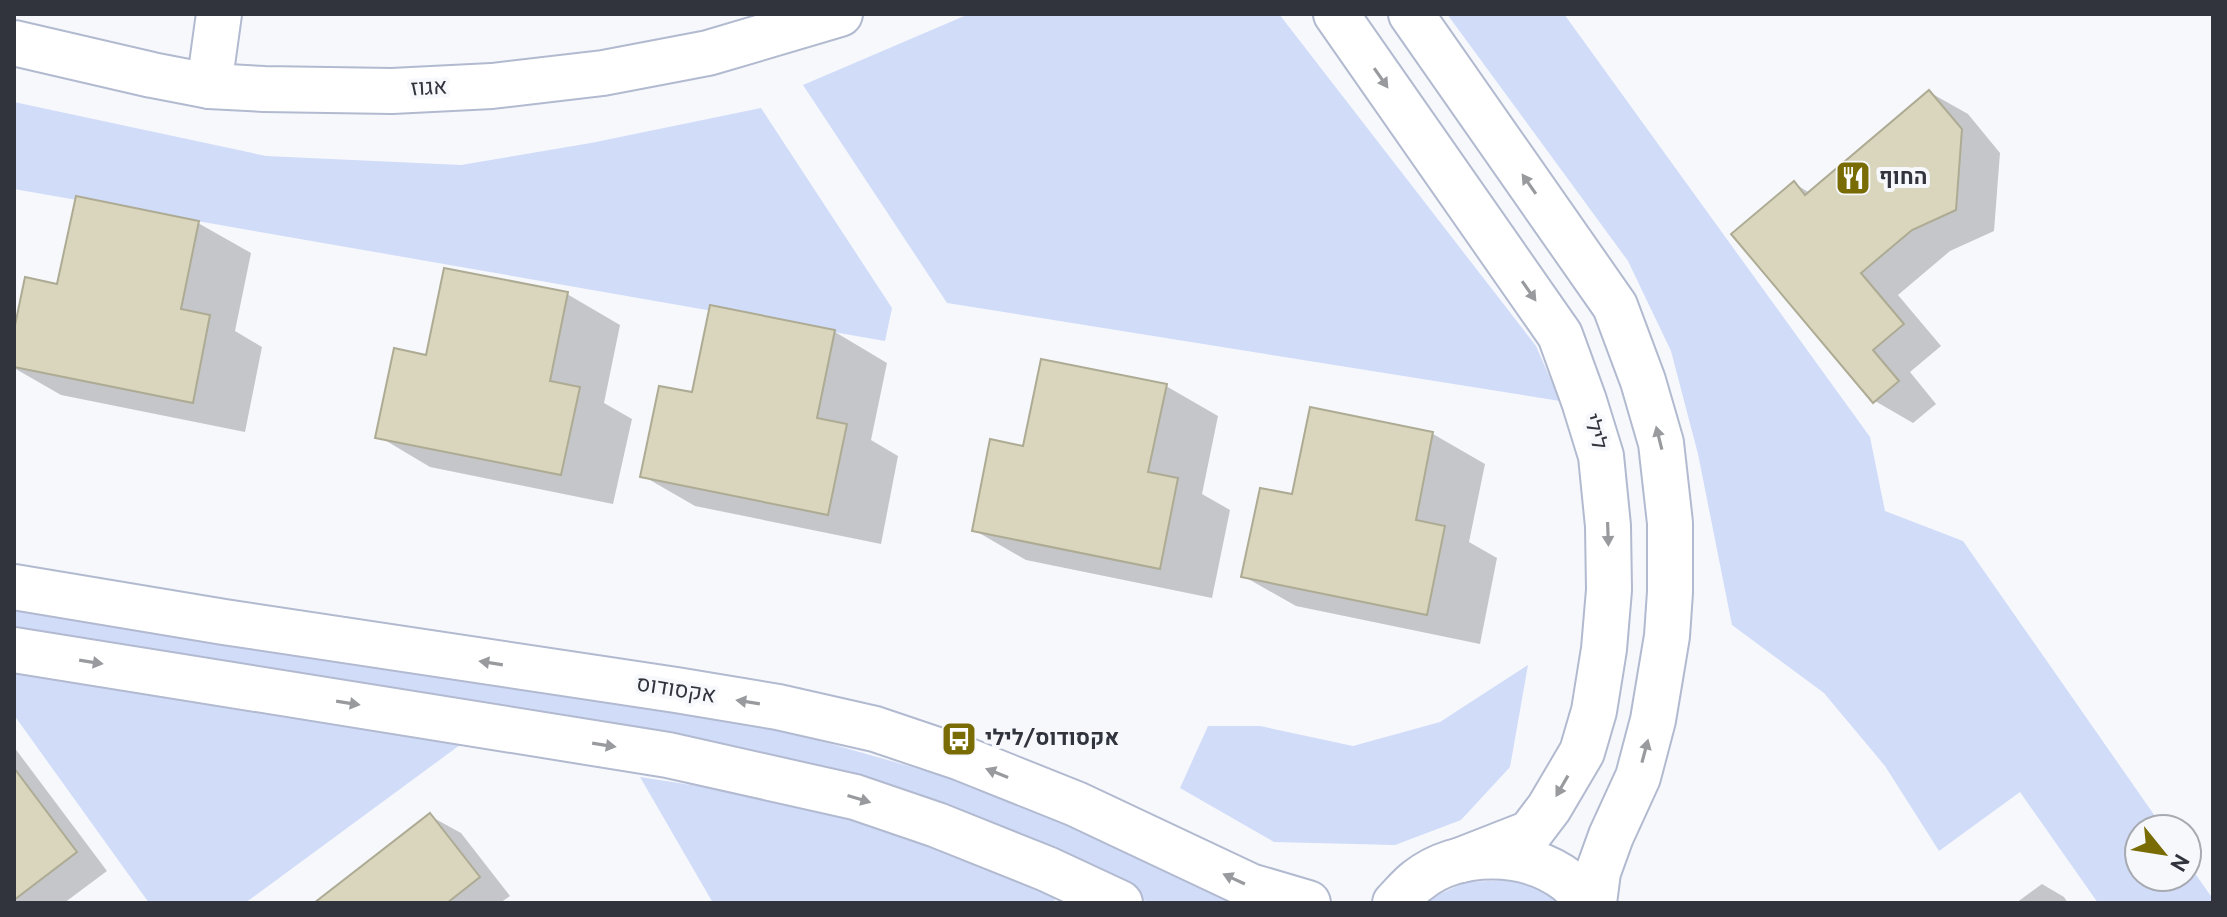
<svg xmlns="http://www.w3.org/2000/svg" width="2227" height="917" font-family="Overpass,Heebo,sans-serif">
  <style>
    .green { fill: #d1dcf9 }
    .shadow { fill: #0003 }
    .building { fill: #d9d6bd; stroke: #aeab94; stroke-width: 2 }
    .lines { fill: none; stroke-linecap: round; stroke-linejoin: round }
    .minor-casing { stroke: #b2bad0; stroke-width: 48 }
    .tertiary-casing { stroke: #b2bad0; stroke-width: 48 }
    .minor { stroke: #fff; stroke-width: 44 }
    .tertiary { stroke: #fff; stroke-width: 44 }
    .oneway { fill: #989a9e }
    .labels { text-anchor: middle; dominant-baseline: central; stroke-width: 8; stroke-linejoin: round; paint-order: stroke }
    .street-label { font-size: 22px; fill: #31343d; stroke: #f6f8fc }
    .poi-label { font-size: 22px; font-weight: bold; fill: #31343d; stroke: #f6f8fc; text-anchor: start }
  </style>
  <rect width="100%" height="100%" fill="#f6f8fc"/>
  <g class="green">
    <polygon points="969,14 1279,14 1536,346 1560,401 947,303 803,85"/>
    <polygon points="1447,14 1564,14 1870,437 1885,511 1963,541 2164,829 2139,829 2139,877 2187,877 2187,862 2213,899 2213,903 2098,903 2020,792 1939,851 1885,766 1824,693 1732,625 1698,454 1671,351 1628,261"/>
    <polygon points="14,102 266,156 461,165 591,143 761,108 892,308 885,341 14,189"/>
    <polygon points="14,588 768,726 951,778 1129,847 1241,903 1150,903 1052,857 14,637"/>
    <polygon points="1528,665 1510,767 1461,820 1395,845 1274,842 1180,788 1208,726 1260,726 1353,746 1440,722"/>
    <polygon points="14,667 464,742 245,903 149,903 14,715"/>
    <polygon points="640,777 833,807 1059,896 1051,903 713,903"/>
    <path d="M1509,880C1527,885 1544,890 1558,903H1426L1429,899L1466,882Z"/>
  </g>
  <g class="shadow">
    <polygon points="1929,92 1968,114 2000,153 1994,231 1950,251 1898,295 1941,346 1910,372 1936,404 1913,423 1875,401 1795,184 1810,193"/>
    <polygon points="198,223 251,253 235,331 262,347 245,432 61,395 14,368 14,340"/>
    <polygon points="567,294 620,325 604,403 632,419 613,504 430,467 378,436"/>
    <polygon points="711,307 835,332 887,363 871,440 898,456 881,544 695,506 643,476 693,395"/>
    <polygon points="1166,386 1218,416 1202,494 1230,510 1212,598 1026,560 974,530"/>
    <polygon points="1433,434 1485,464 1469,542 1497,558 1480,644 1296,606 1243,576 1293,497"/>
    <polygon points="14,747 107,871 64,903 14,903"/>
    <polygon points="430,816 461,833 510,896 500,903 318,903"/>
    <polygon points="2042,884 2064,897 2068,903 2016,903"/>
  </g>
  <g class="building">
    <polygon points="1929,90 1962,129 1956,210 1912,230 1861,273 1904,324 1873,350 1899,381 1873,403 1731,234 1794,181 1805,195"/>
    <polygon points="76,196 199,221 181,309 210,315 193,403 14,367 14,330 25,277 57,284"/>
    <polygon points="444,268 568,292 550,381 580,387 561,475 375,438 394,348 426,355"/>
    <polygon points="710,305 835,330 817,418 847,424 828,515 640,477 659,386 692,392"/>
    <polygon points="1041,359 1167,384 1148,472 1178,478 1160,569 972,531 990,439 1023,446"/>
    <polygon points="1310,407 1433,432 1416,520 1445,526 1427,615 1241,577 1260,488 1292,494"/>
    <polygon points="14,768 77,852 14,900"/>
    <polygon points="430,813 480,877 447,903 314,903"/>
  </g>
  <g class="lines">
    <defs>
      <polyline id="minor" points="209,86 219,14"/>
      <g id="tertiary">
        <polyline points="1336,14 1560,335 1584,401 1601,456 1608,526 1609,590 1604,649 1594,711 1582,752 1549,808 1530,833 1461,860"/>
        <polyline points="1411,14 1615,306 1643,381 1661,443 1670,523 1670,592 1667,636 1653,720 1638,777 1611,836 1598,872 1594,903"/>
        <polyline points="14,43 152,75 209,86 264,89 392,91 492,86 603,73 708,53 840,14"/>
        <polyline points="14,587 224,622 676,690 778,707 875,729 961,758 1076,804 1250,886 1308,903"/>
        <polyline points="14,650 668,755 855,797 937,825 1047,869 1120,903"/>
        <path d="M1395,903C1402,896 1409,887 1417,881C1458,848 1527,849 1568,881C1576,888 1583,896 1590,903"/>
      </g>
    </defs>
    <use href="#minor" class="minor-casing"/>
    <use href="#tertiary" class="tertiary-casing"/>
    <use href="#minor" class="minor"/>
    <use href="#tertiary" class="tertiary"/>
  </g>
  <defs><path id="oneway-solid" d="M-6-.8H1V-3.2L6.5 0L1 3.2V.8H-6Z" transform="scale(2)"/></defs>
  <g class="oneway">
    <use href="#oneway-solid" transform="translate(1381 78) rotate(55)"/>
    <use href="#oneway-solid" transform="translate(1529 184) rotate(-125)"/>
    <use href="#oneway-solid" transform="translate(1529 291) rotate(55)"/>
    <use href="#oneway-solid" transform="translate(1659 438) rotate(-104)"/>
    <use href="#oneway-solid" transform="translate(1608 534) rotate(88)"/>
    <use href="#oneway-solid" transform="translate(91 662) rotate(9)"/>
    <use href="#oneway-solid" transform="translate(491 663) rotate(-171)"/>
    <use href="#oneway-solid" transform="translate(748 702) rotate(-171)"/>
    <use href="#oneway-solid" transform="translate(348 703) rotate(9)"/>
    <use href="#oneway-solid" transform="translate(604 745) rotate(9)"/>
    <use href="#oneway-solid" transform="translate(1645 751) rotate(-75)"/>
    <use href="#oneway-solid" transform="translate(997 773) rotate(-158)"/>
    <use href="#oneway-solid" transform="translate(1562 786) rotate(120)"/>
    <use href="#oneway-solid" transform="translate(859 799) rotate(17)"/>
    <use href="#oneway-solid" transform="translate(1234 879) rotate(-155)"/>
  </g>
  <defs>
    <symbol id="restaurant-square" viewBox="-11 -11 22 22"><rect x="-9" y="-9" width="18" height="18" rx="4" fill="#796c05" stroke="#f6f8fc"/><path d="M-5-6h1v4h1v-4h1v4h1v-4h1v5L-1.5 .5V6h-2V.5L-5-1ZM5-6V6H3V1.5H1.5Q1.5-4 5-6Z" fill="#fff"/></symbol>
    <symbol id="bus-square" viewBox="-11 -11 22 22"><rect x="-9" y="-9" width="18" height="18" rx="4" fill="#796c05" stroke="#f6f8fc"/><path d="M-5-6H5V4H4V6H2V4H-2V6H-4V4H-5ZM-3.5-4V0h7V-4ZM-3.5 1.2v1.5H-2V1.2ZM2 1.2v1.5H3.5V1.2Z" fill="#fff"/></symbol>
  </defs>
  <g fill-rule="evenodd">
    <use href="#restaurant-square" x="1833" y="158" width="40" height="40"/>
    <use href="#bus-square" x="939" y="719" width="40" height="40"/>
  </g>
  <g class="labels">
    <g class="street-label">
      <text transform="translate(429 89) rotate(-3)">אגוז</text>
      <text transform="translate(1594 432) rotate(74)">לילי</text>
      <text transform="translate(676 691) rotate(9)">אקסודוס</text>
    </g>
    <g class="poi-label">
      <text x="1879" y="178">החוף</text>
      <text x="985" y="739">אקסודוס/לילי</text>
    </g>
  </g>
  <rect width="2227" height="917" fill="none" stroke="#31343d" stroke-width="32"/>
  <g transform="translate(2163 853) rotate(120)"><circle r="38" fill="#f6f8fc" stroke="#a7aab0" stroke-width="2"/>
  <path d="M0-6L14 30L0 20L-14 30Z" fill="#796c05"/>
  <text y="-12" font-size="22" font-weight="bold" text-anchor="middle" fill="#31343d">N</text>
  </g>
</svg>
